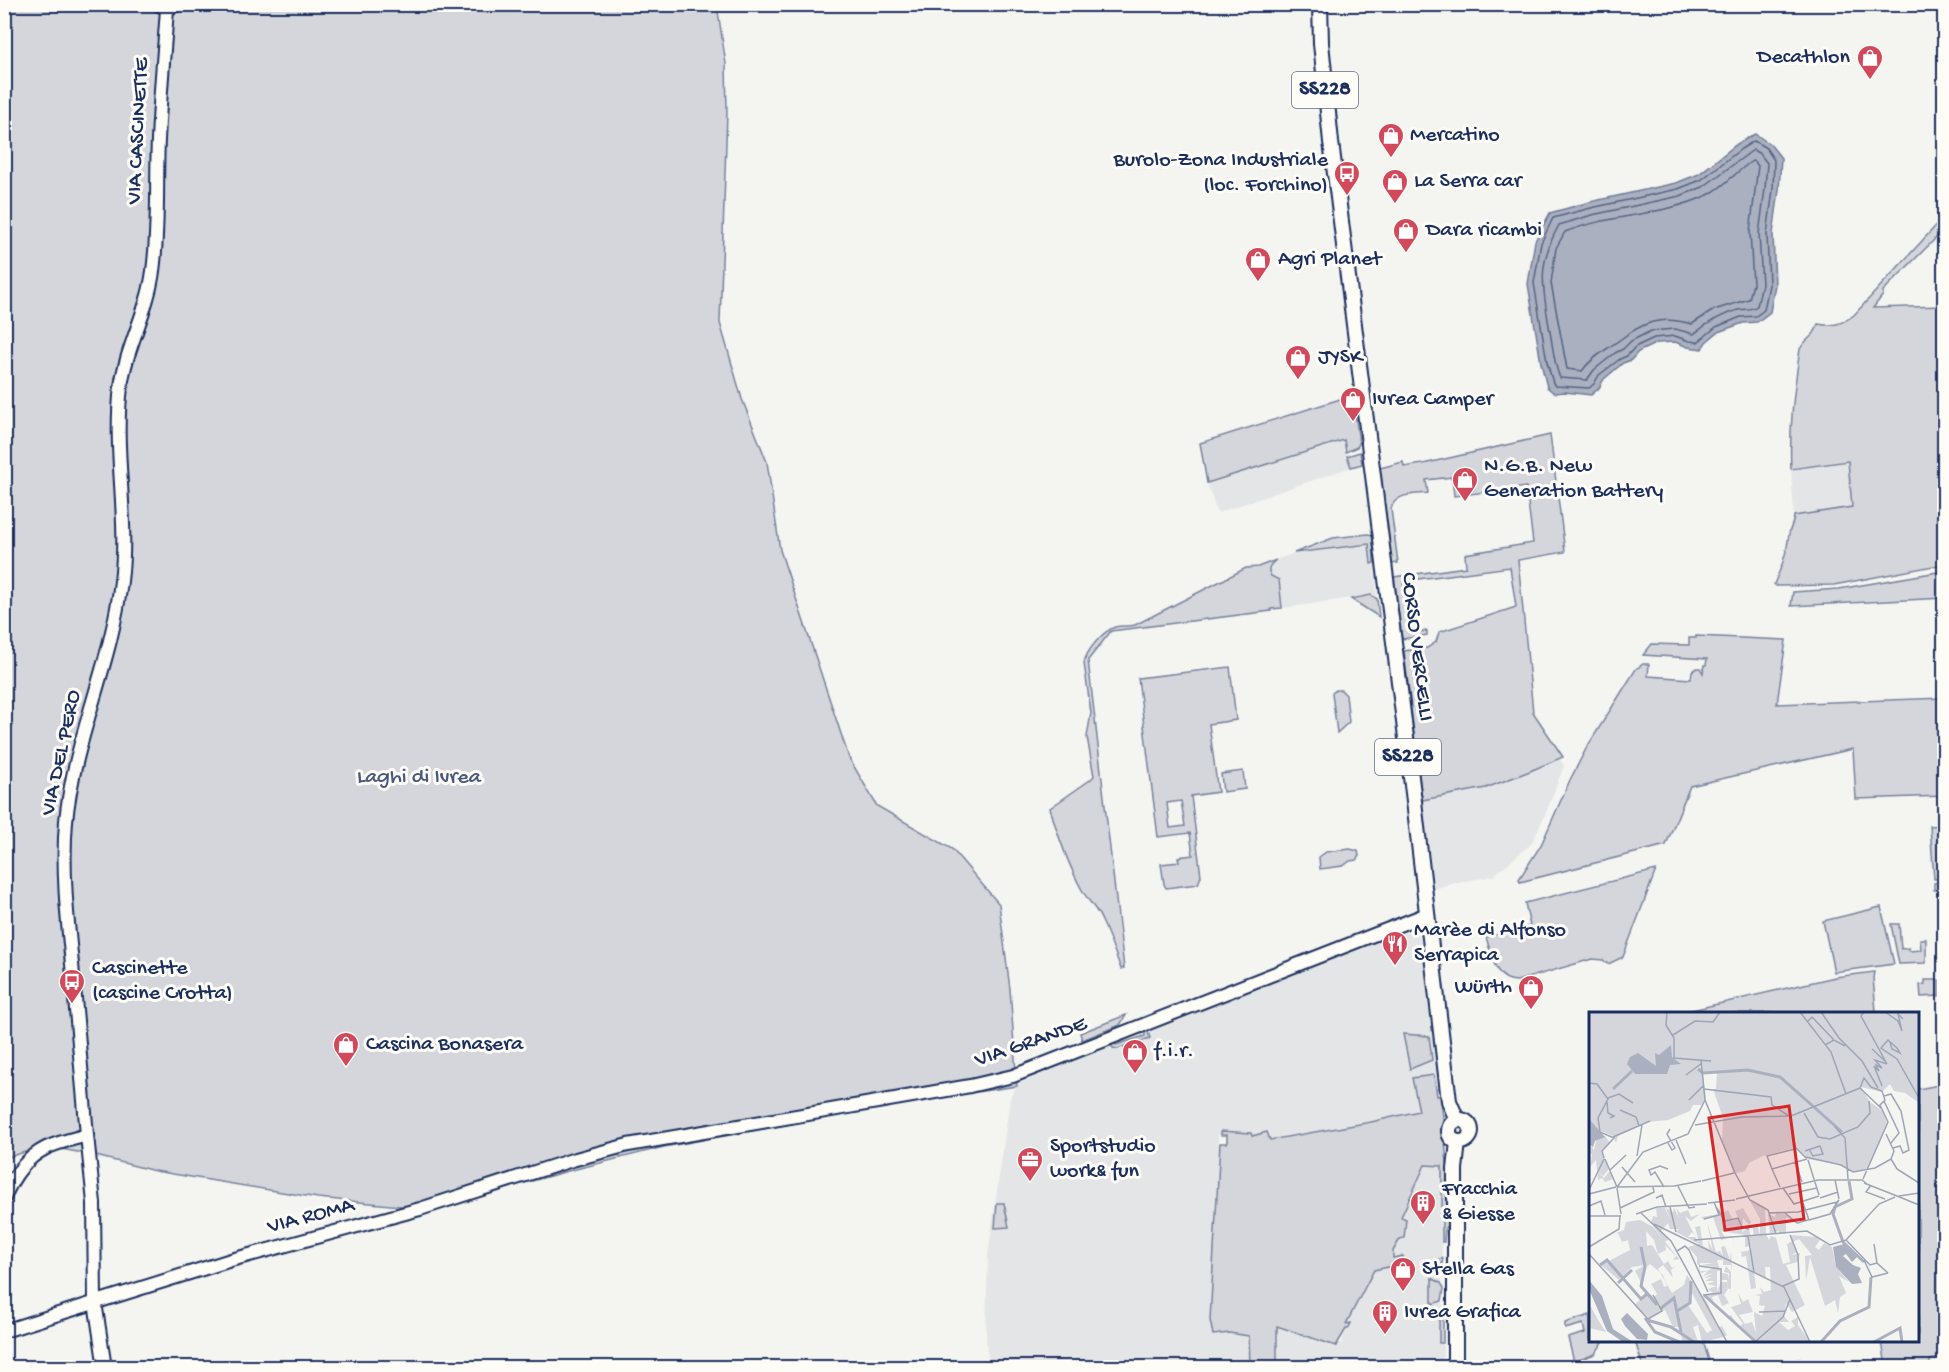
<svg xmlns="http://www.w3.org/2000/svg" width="1949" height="1372" font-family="'Gochi Hand',sans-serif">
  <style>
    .built { fill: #e4e5e6 }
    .green { fill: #d4d6db; stroke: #78829c; stroke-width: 1.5; fill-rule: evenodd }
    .water { fill: #aab0bf; stroke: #717c98; stroke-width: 1.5 }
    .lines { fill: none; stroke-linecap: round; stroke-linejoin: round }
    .shore { stroke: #546385; stroke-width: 1.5 }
    .secondary-casing { stroke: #1b2f5e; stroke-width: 16 }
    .primary-casing { stroke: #1b2f5e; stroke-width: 18 }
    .secondary { stroke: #fdfcf7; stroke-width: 12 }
    .primary { stroke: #fdfcf7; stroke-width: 14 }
    .labels { text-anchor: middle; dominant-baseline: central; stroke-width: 6; stroke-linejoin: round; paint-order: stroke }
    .shield { fill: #fdfcf7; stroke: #5f6c8c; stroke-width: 1.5 }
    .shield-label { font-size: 21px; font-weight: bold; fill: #1b2f5e }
    .poi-label { font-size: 22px; fill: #1b2f5e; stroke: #fdfcf7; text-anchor: start }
    .street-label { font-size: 22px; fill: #1b2f5e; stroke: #fdfcf7 }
    .park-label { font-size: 22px; fill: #49597d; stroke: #fdfcf7 }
    .inset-river { fill: none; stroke: #aab0bf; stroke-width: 3 }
    .inset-road { fill: none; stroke: #9da5b6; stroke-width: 1.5 }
    .view { fill: #d62828; fill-opacity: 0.15; stroke: #d62828; stroke-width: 3 }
    .inset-edge { fill: none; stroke: #1b2f5e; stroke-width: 3 }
  </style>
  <rect width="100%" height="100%" fill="#f4f4f1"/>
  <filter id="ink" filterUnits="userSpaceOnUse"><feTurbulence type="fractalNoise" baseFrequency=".0167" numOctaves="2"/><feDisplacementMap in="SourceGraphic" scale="12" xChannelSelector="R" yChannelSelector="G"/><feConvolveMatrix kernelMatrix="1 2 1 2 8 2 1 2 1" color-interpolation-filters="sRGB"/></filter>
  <g filter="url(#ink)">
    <g class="built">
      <polygon points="1344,440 1347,456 1351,467 1217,513 1207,483"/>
      <polygon points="1848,461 1853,508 1794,516 1791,469"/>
      <polygon points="1373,535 1377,599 1371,595 1271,610 1258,567 1333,538"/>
      <polygon points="1559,758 1564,766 1546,813 1531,844 1493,876 1449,884 1434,889 1422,800 1486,788 1530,771"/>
      <polygon points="1416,931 1420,937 1442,1106 1290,1138 1270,1140 1252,1136 1221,1132 1221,1135 1218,1135 1218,1143 1220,1143 1210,1320 1213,1335 1229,1333 1249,1336 1250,1367 991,1368 987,1351 986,1332 988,1255 1010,1099 1013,1091 1024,1077 1256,985 1392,935"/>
      <polygon points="1446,1135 1447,1164 1447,1225 1445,1228 1444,1242 1442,1243 1443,1367 1277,1368 1277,1326 1336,1346 1342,1343 1346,1328 1350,1323 1346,1324 1374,1269 1376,1270 1424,1165"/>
    </g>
    <g class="green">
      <polygon points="5,5 717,5 726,64 727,113 720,323 742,399 767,462 780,550 849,758 877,806 952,849 999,904 1010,989 1017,1086 928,1099 664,1147 568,1171 432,1209 318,1198 155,1171 88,1154 45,1146 5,1158"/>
      <path d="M1944,217V230L1883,291V295L1873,308L1944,306V564L1834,585L1776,586L1774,584C1782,566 1787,553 1789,534C1790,527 1794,523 1794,516L1852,507L1848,461L1791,469C1789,428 1794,390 1800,349C1806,337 1814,339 1818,324C1832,327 1842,324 1854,315Z"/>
      <polygon points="1353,395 1359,444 1357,447 1346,452 1344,440 1207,483 1200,443"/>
      <path d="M1550,435L1565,552L1518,560L1533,712L1563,757L1530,771L1486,788L1422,800L1404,651L1427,648L1436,642L1439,632L1516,607L1510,567L1403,581L1409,633L1427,631V635L1402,639L1394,577L1466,567L1465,554L1533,543L1526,487L1454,496L1452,477L1426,480L1428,493C1413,495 1395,493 1391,509L1398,563L1392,564L1380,468L1403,462L1404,467L1423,464Z"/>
      <polygon points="1360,452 1362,464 1351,467 1347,456"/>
      <polygon points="1368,534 1373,535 1374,563 1371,564 1369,544 1294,553 1333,538"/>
      <path d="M1276,560C1271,564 1266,568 1271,576L1279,580L1282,608L1271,609V611L1111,631L1088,660L1124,968L1121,969C1115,953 1109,936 1102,921C1098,910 1088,901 1082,890C1068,864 1058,836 1050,808L1090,780L1094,776L1087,737L1091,713L1084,663C1086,651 1103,631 1115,627C1122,625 1128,627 1135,625L1246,568L1258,567Z"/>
      <polygon points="1944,571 1944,598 1791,606 1793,592 1839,589"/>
      <polygon points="1371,595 1377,599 1379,617 1351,599"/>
      <polygon points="1696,636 1786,640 1777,704 1944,698 1944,796 1856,799 1853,749 1690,786 1666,845 1520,882 1519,879 1541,845 1570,780 1587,747 1636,669 1643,664 1649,664 1648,676 1691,679 1692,671 1697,668 1700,668 1703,673 1704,665 1706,665 1707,659 1643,655 1652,644 1689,645 1689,638 1696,638"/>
      <path d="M1230,667L1236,720L1209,724L1218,792L1191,796L1201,876L1198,884L1166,888L1164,884L1161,864L1179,862L1178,857L1193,855L1190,833L1158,837L1138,678ZM1181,801L1185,826L1170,828L1167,803Z"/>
      <polygon points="1336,690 1341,690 1346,695 1349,722 1337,733 1332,693"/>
      <polygon points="1243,771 1245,789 1223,792 1221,774"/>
      <polygon points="1944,825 1944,878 1934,879 1930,826"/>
      <polygon points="1350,849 1358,851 1359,856 1356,860 1350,861 1343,866 1320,869 1319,857 1326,852"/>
      <path d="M1656,870L1623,957L1608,964L1603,960L1592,959L1517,981C1494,981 1492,955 1486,937L1530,926L1525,903Z"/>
      <polygon points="1944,882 1944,904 1940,905 1939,890 1934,890 1934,883"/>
      <polygon points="1881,907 1894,964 1834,972 1823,921"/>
      <polygon points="1891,924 1899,924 1901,949 1909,948 1909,951 1921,950 1920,939 1926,939 1926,963 1899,964"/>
      <polygon points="1874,972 1873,978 1876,1011 1867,1013 1679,1013 1835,977"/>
      <polygon points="1925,980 1939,980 1939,996 1921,997 1920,985 1925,984"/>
      <polygon points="1126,1015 1120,1025 1082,1040 1080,1033"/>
      <polygon points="1145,1029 1147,1029 1150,1038 1117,1049 1113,1048 1110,1042 1112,1041 1116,1045 1145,1036"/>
      <polygon points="1403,1034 1429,1036 1432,1060 1410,1069"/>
      <polygon points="1434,1075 1437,1096 1441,1096 1447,1164 1447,1225 1445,1228 1444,1242 1442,1242 1442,1166 1425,1165 1401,1217 1406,1219 1404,1238 1400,1239 1393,1251 1393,1258 1403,1256 1403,1264 1374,1270 1346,1324 1351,1323 1348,1329 1346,1329 1336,1346 1277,1326 1277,1367 1250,1367 1249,1336 1229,1333 1213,1335 1210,1320 1220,1143 1227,1143 1227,1135 1221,1135 1221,1131 1251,1133 1252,1136 1267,1132 1270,1140 1371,1122 1419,1111 1412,1078"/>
      <polygon points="1944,1084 1944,1357 1930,1360 1930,1367 1886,1367 1882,1341 1918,1340 1918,1089"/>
      <polygon points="997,1203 1004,1203 1009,1227 995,1228"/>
      <polygon points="1443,1258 1441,1269 1434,1273 1428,1268 1426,1263"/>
      <polygon points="1432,1278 1441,1283 1444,1288 1442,1301 1432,1304"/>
      <polygon points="1441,1309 1443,1310 1443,1343 1439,1343 1439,1310"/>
      <polygon points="1590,1315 1590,1340 1603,1341 1603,1342 1595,1354 1574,1362 1568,1338 1585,1333 1583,1324 1565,1329 1565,1323"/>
      <polygon points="1635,1341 1703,1341 1711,1367 1643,1367"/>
      <polygon points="1800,1359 1802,1367 1755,1367"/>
    </g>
    <polygon class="water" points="1755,134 1770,144 1781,158 1779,190 1773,234 1775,285 1770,312 1757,322 1743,323 1718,332 1706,342 1702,349 1688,347 1675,342 1657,343 1638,352 1631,360 1623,363 1604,379 1599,388 1591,395 1565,392 1554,393 1547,387 1541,363 1528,284 1535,241 1550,213 1590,202 1676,183 1699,174 1737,144"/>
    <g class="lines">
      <g class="shore">
        <polygon points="1754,141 1766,148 1774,160 1773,190 1767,234 1769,285 1764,310 1756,316 1741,317 1716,327 1698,342 1689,341 1675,336 1654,338 1635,347 1627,356 1620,359 1599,375 1594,384 1589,388 1555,386 1553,383 1547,362 1534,283 1541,243 1553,218 1591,208 1678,189 1701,180 1741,149"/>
        <path d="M1753,150L1760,154L1767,163L1765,189L1759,234L1762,284L1757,306C1751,310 1745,309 1738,310C1721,315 1707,323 1694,334L1675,329L1651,331L1631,341L1623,349L1615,353L1594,370L1587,380L1560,378C1554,364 1553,347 1550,332C1543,289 1536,266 1559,225L1592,215L1680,196L1703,187Z"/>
        <path d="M1752,161L1755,162L1758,166L1750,232L1753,284L1749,299L1714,310L1692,324C1661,315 1643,322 1618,341C1606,350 1591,358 1582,371L1567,369L1551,283L1556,248L1565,232C1610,214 1663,216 1708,195C1724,187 1737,171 1752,161Z"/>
      </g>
      <defs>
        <g id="secondary">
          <polyline points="158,4 167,9 178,4"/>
          <path d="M4,1198C12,1178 26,1158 46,1148C58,1142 74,1139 87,1135"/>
          <polyline points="4,1331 231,1260 420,1209 572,1160 628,1145 970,1086 1013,1076 1427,914"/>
          <path d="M105,1368L95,1302L94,1203L87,1135C82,1078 77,1021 72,964C67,916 62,869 66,821C74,738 112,663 121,581C129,517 113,451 121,387C126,347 148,311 153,271C159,228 156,184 158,140C160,96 164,52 167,9"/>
        </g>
        <g id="primary">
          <polyline points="1320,4 1321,43 1331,142 1414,801 1449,1101 1457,1120"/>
          <circle cx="1460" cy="1131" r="11"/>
          <polyline points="1455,1368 1455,1169 1458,1142"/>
        </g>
      </defs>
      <use href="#secondary" class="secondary-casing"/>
      <use href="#primary" class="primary-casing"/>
      <use href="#secondary" class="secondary"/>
      <use href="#primary" class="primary"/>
    </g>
  </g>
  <defs>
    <symbol id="shop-pin" viewBox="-11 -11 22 30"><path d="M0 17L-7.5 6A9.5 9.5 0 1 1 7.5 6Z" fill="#d1495b" stroke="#fdfcf7"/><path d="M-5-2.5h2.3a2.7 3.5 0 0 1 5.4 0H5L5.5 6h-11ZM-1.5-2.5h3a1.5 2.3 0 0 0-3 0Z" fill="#fff"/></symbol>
    <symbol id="bus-pin" viewBox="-11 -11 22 30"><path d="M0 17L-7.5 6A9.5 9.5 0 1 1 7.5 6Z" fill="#d1495b" stroke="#fdfcf7"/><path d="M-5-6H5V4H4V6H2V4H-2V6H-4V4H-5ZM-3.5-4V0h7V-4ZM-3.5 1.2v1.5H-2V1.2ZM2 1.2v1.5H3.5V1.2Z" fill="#fff"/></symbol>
    <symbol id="restaurant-pin" viewBox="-11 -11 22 30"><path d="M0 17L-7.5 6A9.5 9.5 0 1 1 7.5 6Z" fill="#d1495b" stroke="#fdfcf7"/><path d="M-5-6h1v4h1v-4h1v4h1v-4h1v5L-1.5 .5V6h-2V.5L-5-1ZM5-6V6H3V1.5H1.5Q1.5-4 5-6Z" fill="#fff"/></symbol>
    <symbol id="office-pin" viewBox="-11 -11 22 30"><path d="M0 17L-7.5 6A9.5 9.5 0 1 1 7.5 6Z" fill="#d1495b" stroke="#fdfcf7"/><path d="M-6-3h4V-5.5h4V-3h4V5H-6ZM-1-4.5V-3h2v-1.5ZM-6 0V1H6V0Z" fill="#fff"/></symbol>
    <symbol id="building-pin" viewBox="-11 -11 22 30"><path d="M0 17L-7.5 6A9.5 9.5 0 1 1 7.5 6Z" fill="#d1495b" stroke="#fdfcf7"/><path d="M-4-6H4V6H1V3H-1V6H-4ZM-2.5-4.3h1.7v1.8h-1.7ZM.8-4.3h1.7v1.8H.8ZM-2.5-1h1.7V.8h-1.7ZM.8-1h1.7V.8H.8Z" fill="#fff"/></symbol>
  </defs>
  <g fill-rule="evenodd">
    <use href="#shop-pin" x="1855" y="43" width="30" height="40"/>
    <use href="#shop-pin" x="1376" y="121" width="30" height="40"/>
    <use href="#bus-pin" x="1332" y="159" width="30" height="40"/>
    <use href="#shop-pin" x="1380" y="167" width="30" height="40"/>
    <use href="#shop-pin" x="1391" y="216" width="30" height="40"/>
    <use href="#shop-pin" x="1243" y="245" width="30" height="40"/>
    <use href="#shop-pin" x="1283" y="343" width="30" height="40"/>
    <use href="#shop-pin" x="1338" y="385" width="30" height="40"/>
    <use href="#shop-pin" x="1450" y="465" width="30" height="40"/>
    <use href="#restaurant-pin" x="1380" y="929" width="30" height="40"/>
    <use href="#bus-pin" x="57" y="967" width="30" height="40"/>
    <use href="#shop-pin" x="1516" y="973" width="30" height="40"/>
    <use href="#shop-pin" x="331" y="1030" width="30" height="40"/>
    <use href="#shop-pin" x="1120" y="1037" width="30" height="40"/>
    <use href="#office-pin" x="1015" y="1145" width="30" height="40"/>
    <use href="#building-pin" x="1408" y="1188" width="30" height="40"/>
    <use href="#shop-pin" x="1388" y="1255" width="30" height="40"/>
    <use href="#building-pin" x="1370" y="1298" width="30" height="40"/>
  </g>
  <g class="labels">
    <g class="shield">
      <rect x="1292" y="72" width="66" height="36" rx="4.5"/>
      <rect x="1375" y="739" width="66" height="36" rx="4.5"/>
    </g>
    <g class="shield-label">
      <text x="1325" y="90">SS228</text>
      <text x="1408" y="757">SS228</text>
    </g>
    <g class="poi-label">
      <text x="1850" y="58" text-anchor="end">Decathlon</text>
      <text x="1410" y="136">Mercatino</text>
      <text x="1328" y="161" text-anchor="end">Burolo-Zona Industriale<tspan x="1328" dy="25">(loc. Forchino)</tspan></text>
      <text x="1414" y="182">La Serra car</text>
      <text x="1426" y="231">Dara ricambi</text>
      <text x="1278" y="260">Agri Planet</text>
      <text x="1318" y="358">JYSK</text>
      <text x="1372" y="400">Ivrea Camper</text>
      <text x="1484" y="467">N.G.B. New<tspan x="1484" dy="25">Generation Battery</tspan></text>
      <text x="1414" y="931">Marèe di Alfonso<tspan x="1414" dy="25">Serrapica</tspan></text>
      <text x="92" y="969">Cascinette<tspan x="92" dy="25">(cascine Crotta)</tspan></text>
      <text x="1512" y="988" text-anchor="end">Würth</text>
      <text x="366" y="1045">Cascina Bonasera</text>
      <text x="1154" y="1052">f.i.r.</text>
      <text x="1050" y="1147">Sportstudio<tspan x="1050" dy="25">work&amp; fun</tspan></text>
      <text x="1442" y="1190">Fracchia<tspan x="1442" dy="25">&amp; Giesse</tspan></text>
      <text x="1422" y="1270">Stella Gas</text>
      <text x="1404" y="1313">Ivrea Grafica</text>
    </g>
    <g class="street-label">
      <text transform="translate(139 131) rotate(-87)">VIA CASCINETTE</text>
      <text transform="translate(1416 647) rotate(83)">CORSO VERCELLI</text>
      <text transform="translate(62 753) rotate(-78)">VIA DEL PERO</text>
      <text transform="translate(1031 1043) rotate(-19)">VIA GRANDE</text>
      <text transform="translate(311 1217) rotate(-15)">VIA ROMA</text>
    </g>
    <g class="park-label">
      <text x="419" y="778">Laghi di Ivrea</text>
    </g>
  </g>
  <g transform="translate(1589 1012)">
    <rect width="330" height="330" fill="#f4f4f1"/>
    <path d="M0,0H330V91L316,81L305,79L301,72L293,80L272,75L281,90L295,100L298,113L279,156L266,160L253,153L218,147L206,136L174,144L160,151L156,159L145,162L133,129L134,106L124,77H127L128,60L114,61L117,86L112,93H104L101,99L79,108L59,110L29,124L27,131L24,124L5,116L0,107ZM16,124L21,131L13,139L20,157L14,164L9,160L15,166L21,159L24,167L16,170L13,166L9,168L7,148L1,155L3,142H0V130L5,138L7,129ZM161,189L176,195L177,222L180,228L182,224L187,226L194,252L201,250L198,232L203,229L202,223L227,225L231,228L226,235L230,238L235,231L243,235L247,255L260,270L250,264L257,281L251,285L249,301L246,288L236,294L221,245L217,269L216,244L223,243L210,227L203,230L208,240L202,243L211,241L209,250L197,253L216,293L203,300L197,291L195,304L200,310H190L199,318L206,314L202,309L209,305V313L221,330H168L151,314L154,312L142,295L152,292L149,281L154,290L159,287L164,300L150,303L156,312L163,310L167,321L165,300L173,304L176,294L170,293L171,284L166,283L173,282L171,275L175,280L182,278L181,255H176L177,266L165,260L167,276L162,277L157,244L153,245L152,240L162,238V234L156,235V223L132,219L136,225L143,224L146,238L143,225L132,228L124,205L128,203L115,208L112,205L130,202L131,203L129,195L133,201L139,198L144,208L149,206L146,199L154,196L162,210L160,213L154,206L153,220L160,215L161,223H165L163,213L168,212L171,223V207ZM67,196H76L81,208L77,196L84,200L85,196L90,206L87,196L91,201L99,198L102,205L111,202L102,209L96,204L106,224L103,220L99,225H106L110,230L106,215L111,214L114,234L120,237L119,228L124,239L118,210L127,240L131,239L134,244L132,235L136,234L141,248L142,239L143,260L142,253H134V248H128L131,259H123H128V279L132,270H138L139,275L138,268H133V261L139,262L140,268V261L135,260L137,254L142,260V277L134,276L139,277L135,283L140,291L133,294L129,283L123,285L125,292L139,304L142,303L149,313L135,302L116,283L124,281L119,277L128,274L119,275L127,274L118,272L126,269H116L123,265L115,266L124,261L114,264L119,259L112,261L110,258L111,255V259H118L124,256L117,255H127L112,253L125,251H111V248V254L108,252V245L99,235L110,232L87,220L90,217H81L79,211L72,219L80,227L76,230L62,211L64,204L68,205ZM187,201L196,202L216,215L197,205V222H189L190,218L186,221L181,222L179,202L186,205ZM51,208L64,215L90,247L84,248L87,244L76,233L77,238L69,242L65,228L57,219L58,234L63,233L75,252L79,249L83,256L87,254L82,258L84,266L74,253L69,257L83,281L95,273L98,263L118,290L130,315L133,314L138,323L135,325L113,330L109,313L104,315L109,330H93L92,315H84L76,298L60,306L45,293L58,282L46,259L56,253L43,255L30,268L12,253L41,238L39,228L33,230L29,221L25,222L35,218L37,210ZM61,252L74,263L78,274L75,275L72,267L62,272L68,282L65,285L52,275L54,258ZM103,281L123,318L118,321L99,293ZM0,291L9,308L17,320L0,316Z" fill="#d4d6db" fill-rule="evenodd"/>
    <path d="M82,33L83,45L92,52L81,53L78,62H46L38,52L41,45L49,41L67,54L66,41L70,43ZM0,107L16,125L6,129L4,135L0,132ZM255,232L268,245L263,250L257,242L254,244L264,253L272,256L269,262L273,271L263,272L247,255L244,235ZM0,268L13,284L24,317L44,330H34L18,319L0,277ZM38,301L59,322L58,328L48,327L36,314L32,307Z" fill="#aab0bf"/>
    <path class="inset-river" d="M109,57L114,61L159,58L191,65L253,120M24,77L43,59M260,169L263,187L246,195L244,202L254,230L275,250M52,235L56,255L52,274L68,293M11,253L18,248L52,287L58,282M29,271L43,258M115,283L167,330M71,297L85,286L92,320M88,299L101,291L102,269M56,306L66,320L90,330M58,308L82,315L105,330M232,330L251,309L280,295L282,265M285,330L311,316L313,330"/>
    <path class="inset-road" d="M78,0L77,13L85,26V46L122,49M211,0L242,40L257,82M232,0L250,26L273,49L289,76M275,0L272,4L298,52M296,0L309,9L313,19L309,2L314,7M218,10L223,5L245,28M84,23L106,9L124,10L131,0M301,30L303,37L311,41L308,36L299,28L292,36L308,47L330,86M236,33L245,28L256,34M283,37L297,50M112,48L116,88L146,161L161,188L179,198L187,222M97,63L113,51M0,71L8,72L19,87L9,106L11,120L25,126L13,139L15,146M293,74L285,54L290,59L287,53L293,56L286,48L298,52M271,76L275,66L282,75L293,79L296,88L291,93L299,110L274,167M271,76L293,97M115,77L182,85L183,93L200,104M295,84L302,82L312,99L320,138L314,141L311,134L304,136M19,86L30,82L44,91M100,88L114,74M295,89L310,121L302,131M18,90L19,101L25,104L21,106M31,98L47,105L50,114M215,101L229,125L241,127L269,115L281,101L280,89M202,104L271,76M201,105L206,135L217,146M106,113L153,105L200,104M246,115L256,126L259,167M297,122L305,139L302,147M24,125L61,109M87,128L97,152M79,131L83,138L86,136L78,122L81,117M216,139L231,134L234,142L224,144L220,137M48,144L53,113M217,145L252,153L264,160L286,156L302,147M16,147L28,175M302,147L308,157L330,171M219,148L230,183M206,149L213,170M33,155L46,170M183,157L178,144L206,137M21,158L37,143M246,168L250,187M113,169L145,161M275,171L308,184M282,173L277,180L296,187M89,174L100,196L106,195M28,175L54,140L99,122L116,88M28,175L85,174L112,169M75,175L66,160L62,163L60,158L71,154L79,157M191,175L183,157L218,147M28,176L32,202M194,176L205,192L230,184M0,178L15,147M0,182L27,175M200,182L228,176M308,184L330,193M310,184L330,181M67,186L73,183L77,195M231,186L249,180M147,187L229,168H273L278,172M119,191L146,188M214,191L220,208L241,202L250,188L246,192M0,194L12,189L16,203M81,195L87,220M127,195L136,209L149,206L153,215L160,217M31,196L65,180L64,175M52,201L82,229L138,330M180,201L209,200L248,190M196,201L208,211L219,208M47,202L68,195L118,192M0,204H32M115,207L130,203L125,190M65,212L195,275L221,330M159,224L165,260M105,228L218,219L241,233L257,228M257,228L290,192L306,185M257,228L281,253L288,251M285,232L288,251L299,261M0,235L30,217L31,203M88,239L96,234L100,238L119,280M0,242L59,307L73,299L64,283M275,248L283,265L299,261M110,254L132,257V281L114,283M194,274L210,267L209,243L201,223M170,300L196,299M166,330L194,305L201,287"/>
    <path class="view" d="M200,94L215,207L136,218L120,106Z"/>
    <rect width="330" height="330" class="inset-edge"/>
  </g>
  <rect width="1949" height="1372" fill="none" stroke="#fdfcf7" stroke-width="24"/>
  <rect x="12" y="12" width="1925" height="1348" fill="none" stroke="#1b2f5e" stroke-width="2" filter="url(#ink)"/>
</svg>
